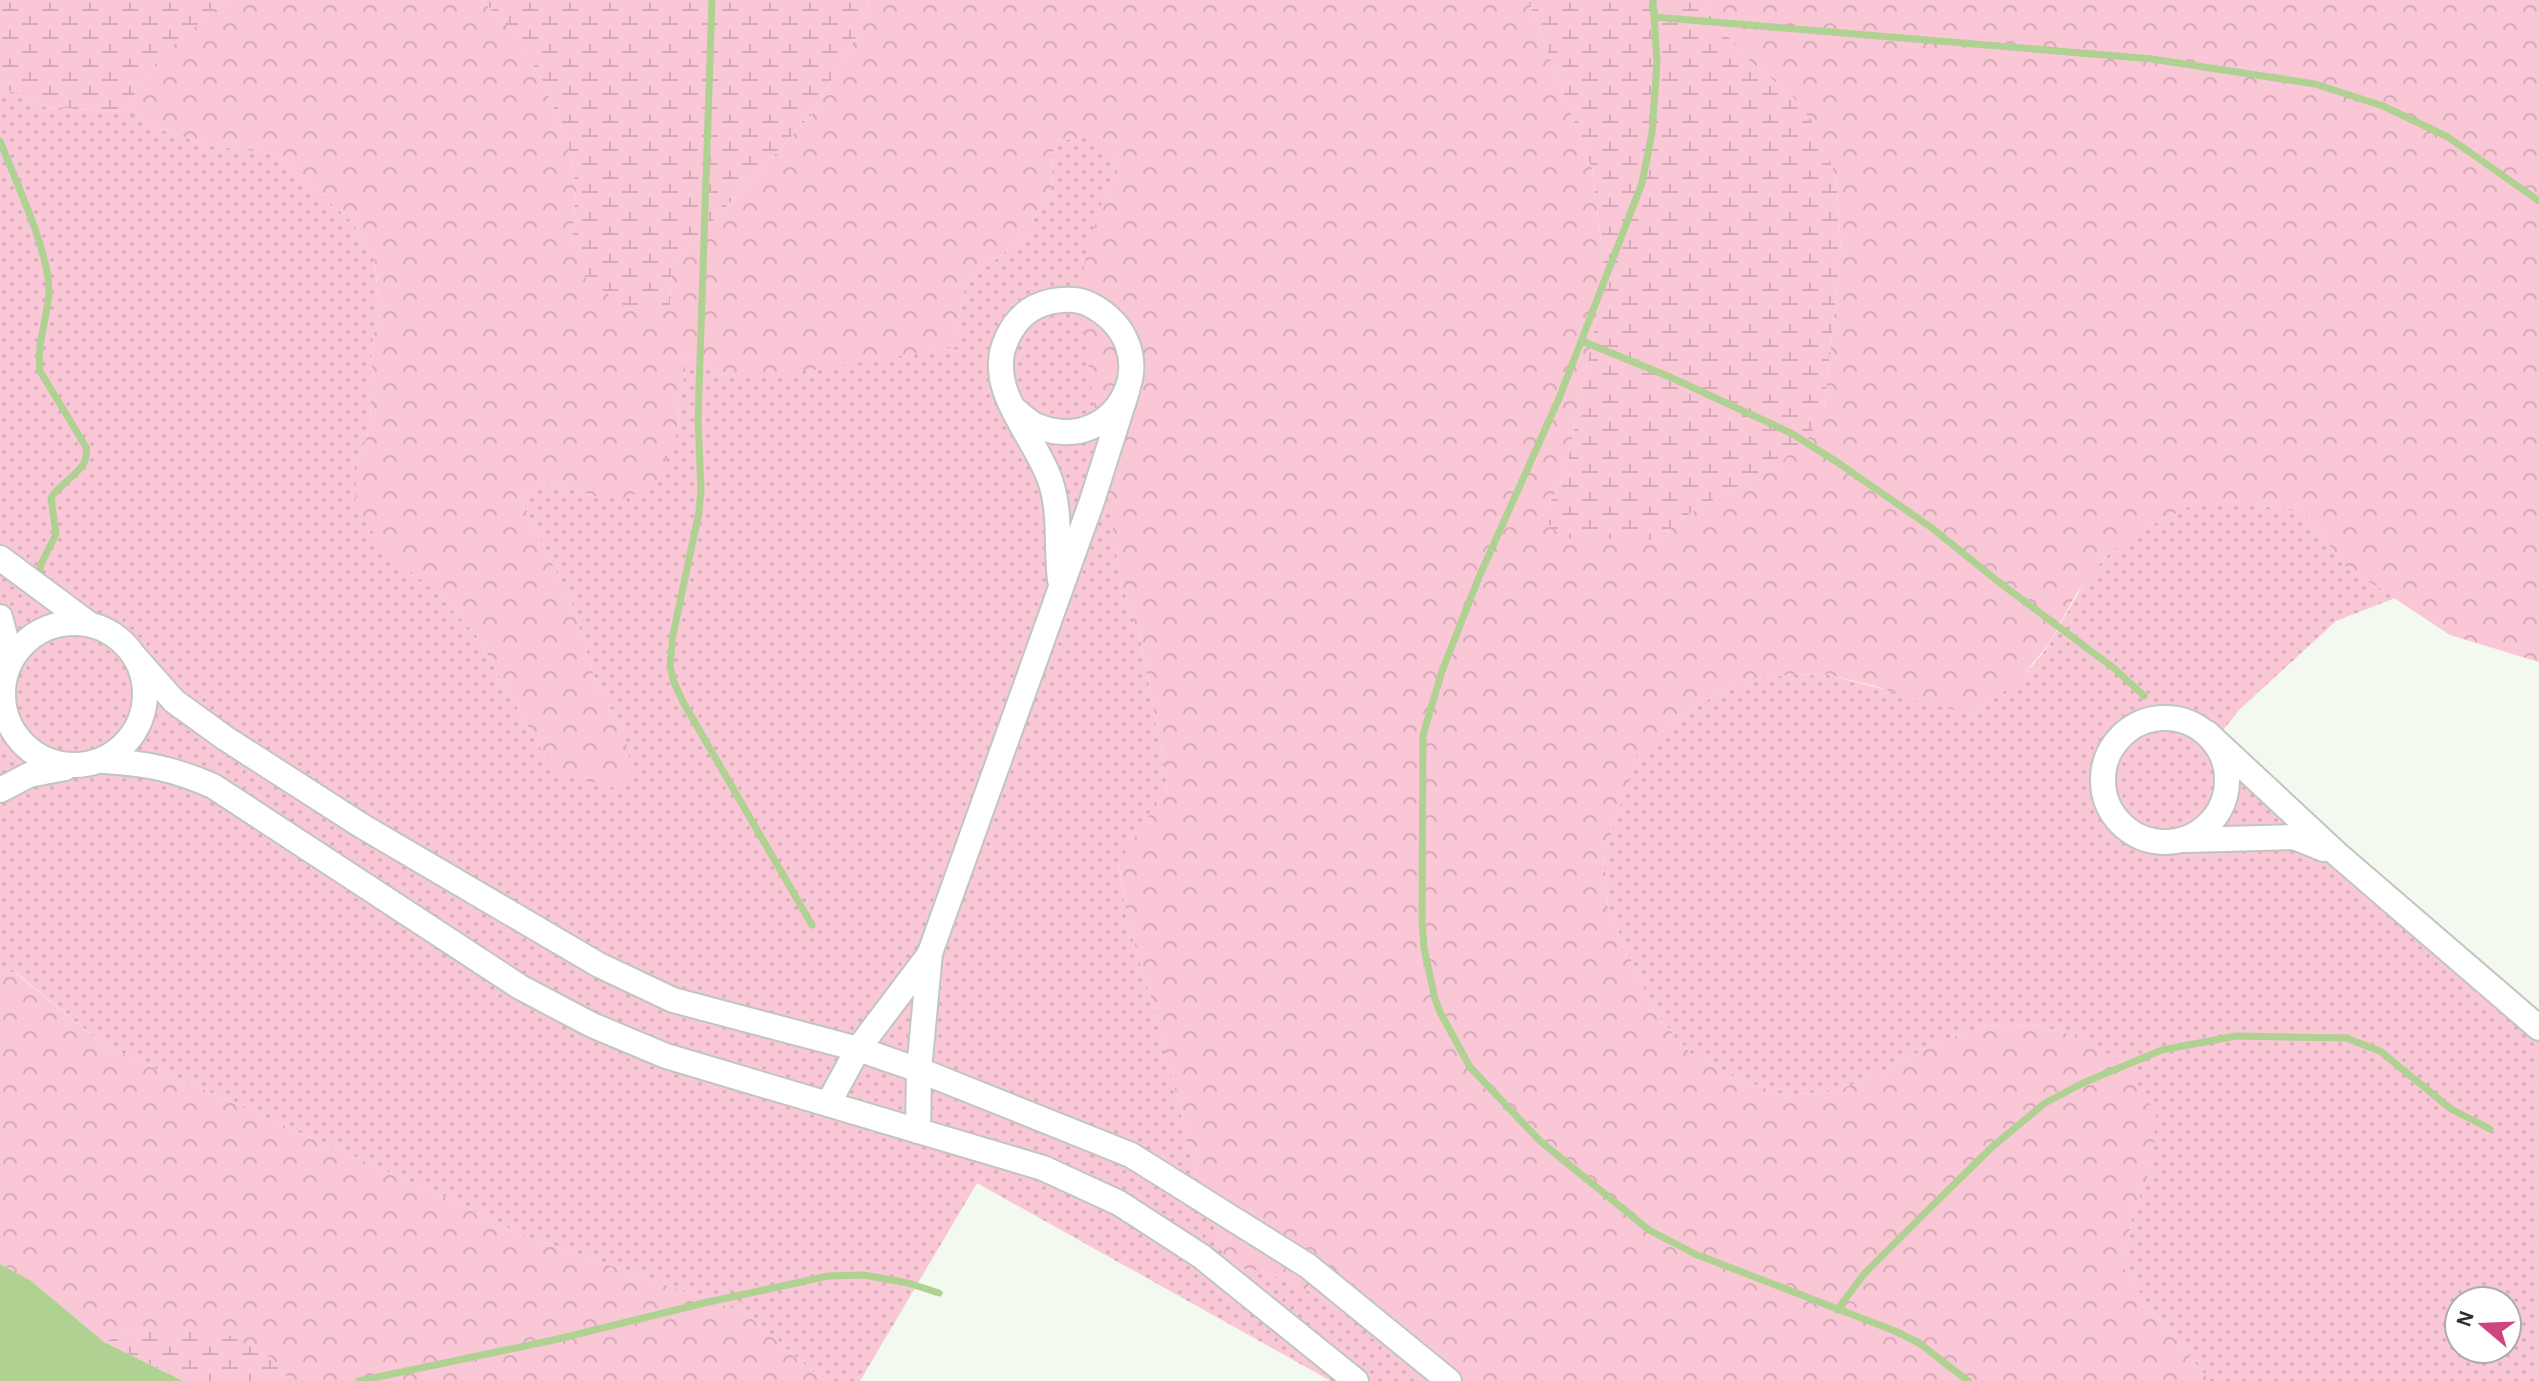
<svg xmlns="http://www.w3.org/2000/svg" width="2539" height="1381" font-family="'Alegreya Sans',sans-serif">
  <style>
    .grass { fill: url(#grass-dots); fill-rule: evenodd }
    .forest { fill: url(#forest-crowns) }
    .wetland { fill: url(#wetland-marsh) }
    .water { fill: #afd191 }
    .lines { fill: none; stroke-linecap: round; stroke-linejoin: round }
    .stream { stroke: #afd191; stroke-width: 7 }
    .minor-casing { stroke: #c1c6be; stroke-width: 28 }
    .minor { stroke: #fff; stroke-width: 24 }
  </style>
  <defs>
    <pattern id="grass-dots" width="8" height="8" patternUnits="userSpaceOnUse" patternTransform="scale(2)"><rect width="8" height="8" fill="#f9c7d6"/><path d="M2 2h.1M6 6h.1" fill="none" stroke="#d6abb8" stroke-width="1.8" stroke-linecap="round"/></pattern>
    <pattern id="forest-crowns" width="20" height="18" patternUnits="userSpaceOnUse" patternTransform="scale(2)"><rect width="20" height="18" fill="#f9c7d6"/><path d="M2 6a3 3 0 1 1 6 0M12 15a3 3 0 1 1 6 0" fill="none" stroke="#d6abb8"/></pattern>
    <pattern id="wetland-marsh" width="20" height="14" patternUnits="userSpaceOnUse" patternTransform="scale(2)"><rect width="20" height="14" fill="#f9c7d6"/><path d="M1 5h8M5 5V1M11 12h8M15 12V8" fill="none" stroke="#d6abb8"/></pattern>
  </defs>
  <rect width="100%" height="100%" fill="#f3f9ef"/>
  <g class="grass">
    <polygon points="0,86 46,107 128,112 151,126 208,145 276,154 353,223 375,261 379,309 372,344 370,427 357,464 434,591 477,636 540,748 623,730 596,684 573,606 519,495 551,484 595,496 678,431 679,402 688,356 721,374 759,378 960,346 958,325 965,285 1026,234 1051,189 1054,141 1095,136 1119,161 1101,206 1103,404 1096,409 1120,578 1141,642 1168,787 1119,863 1127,919 1155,1011 1199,1184 1228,1267 1266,1272 1324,1298 1453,1381 1331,1381 977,1183 860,1381 824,1381 745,1313 515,1232 474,1210 105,1046 18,974 0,969"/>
    <path d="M2194,504H2251L2304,512L2344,565L2395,598L2336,621L2239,710L2205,753L2368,867L2539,1011V1381H2210L2153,1313L2124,1268L2132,1215L2152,1166L2085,1038L2033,1025L1982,1027L1933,1044L1888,1070L1836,1091L1784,1095L1736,1078L1691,1054L1655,1013L1608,909L1604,855L1636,756L1674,722L1718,693L1766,676L1825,674L1974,713C2003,692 2032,672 2051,641C2068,613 2081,582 2105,558C2129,533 2164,519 2194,504ZM2459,1301H2507V1349H2459Z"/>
  </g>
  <g class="forest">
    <polygon points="227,0 482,0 519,38 545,87 568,143 576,189 572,244 670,305 672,265 811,115 858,34 869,0 1528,0 1592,169 1605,275 1565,475 1542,517 1655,540 1696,509 1777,465 1824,408 1841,251 1836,177 1790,93 1750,62 1712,18 1703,0 2539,0 2539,662 2450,635 2344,565 2304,512 2251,504 2195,504 2147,527 2105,557 2075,596 2049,644 2016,683 1974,713 1924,704 1875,686 1825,674 1766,676 1718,693 1674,722 1636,757 1604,855 1608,909 1655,1013 1691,1054 1736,1078 1784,1095 1836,1091 1888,1070 1933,1044 1982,1027 2033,1025 2085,1038 2128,1067 2156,1114 2152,1166 2132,1215 2124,1268 2153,1313 2210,1381 1453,1381 1324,1298 1266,1272 1228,1267 1199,1184 1155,1011 1127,919 1119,862 1168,787 1141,642 1120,578 1079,302 1086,255 1101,206 1119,161 1095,137 1054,141 1051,189 1026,234 965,285 958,325 961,346 759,379 721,374 688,356 679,402 678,431 657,482 628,498 595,496 551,484 519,495 573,606 596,684 623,730 632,769 616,788 562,774 540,748 477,636 434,591 386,551 355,507 357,464 370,427 372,344 379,309 375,261 353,223 276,154 208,145 151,126 128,112 137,87 163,53"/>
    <polygon points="0,969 17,974 105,1046 474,1210 515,1232 745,1313 824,1381 291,1381 268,1356 144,1326 104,1342 30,1280 0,1264"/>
  </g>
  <g class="wetland">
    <polygon points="0,0 227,0 164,53 137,87 128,112 46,107 0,86"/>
    <polygon points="482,0 869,0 858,34 811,115 672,265 670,305 629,309 586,279 572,244 576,189 568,143 545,87 519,38"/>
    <polygon points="1528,0 1703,0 1712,18 1750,62 1790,93 1817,128 1836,177 1841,251 1824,408 1808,439 1777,465 1696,509 1655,540 1563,538 1542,517 1565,475 1605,275 1592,169"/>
    <polygon points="144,1326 221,1331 268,1356 291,1381 183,1381 104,1342"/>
  </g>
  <polygon class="water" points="0,1264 30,1280 104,1342 183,1381 0,1381"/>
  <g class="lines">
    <g class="stream">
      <polyline points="712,0 698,419 701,490 699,512 673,635 670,665 673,680 683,702 812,925"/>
      <polyline points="1653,0 1657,62 1652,133 1642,183 1560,396 1479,577 1442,671 1423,735 1422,920 1424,948 1435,999 1441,1014 1470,1067 1540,1141 1649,1230 1695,1254 1895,1331 1919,1343 1968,1381"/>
      <polyline points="1654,17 2152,59 2315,84 2383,106 2448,137 2539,201"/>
      <path d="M0,141C15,180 49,251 49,291C48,318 36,344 40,371L86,447C91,471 61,480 51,498L56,534L41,564L37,581"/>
      <polyline points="1582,341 1670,377 1791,433 1837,462 1932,528 2000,583 2115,669 2144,696"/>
      <polyline points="1837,1310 1864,1274 1931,1207 1992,1147 2045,1103 2085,1082 2162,1050 2236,1036 2346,1038 2380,1051 2451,1109 2490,1129"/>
      <polyline points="359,1381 558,1339 704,1303 828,1276 864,1275 908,1283 939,1293"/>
    </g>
    <defs>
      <g id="minor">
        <path d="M1013,408C1021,414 1029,423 1037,426C1119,459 1173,347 1089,304C1072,296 1045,300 1030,310C1018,318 1010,330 1005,343C986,392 1037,438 1051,483C1061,514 1056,548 1060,580"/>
        <polyline points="0,558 89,624"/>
        <polyline points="0,617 11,658"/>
        <circle cx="74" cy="694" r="71"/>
        <polyline points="136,658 174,701 225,738 362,826 599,965 673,1000 858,1049 919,1070 1131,1155 1308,1266 1449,1381"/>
        <circle cx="2165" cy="780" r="62"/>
        <polyline points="2207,733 2337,854 2539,1028"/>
        <path d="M103,761C145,763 174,769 213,786L520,987L592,1025L666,1056L1043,1168L1119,1203L1201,1256L1356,1381"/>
        <polyline points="0,790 29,775 65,768"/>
        <polyline points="2187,840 2294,837 2324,849"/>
        <polyline points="828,1104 858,1049 929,955"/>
        <polyline points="918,1131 919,1070 930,953 1092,501 1127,391"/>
      </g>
    </defs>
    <use href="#minor" class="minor-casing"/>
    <use href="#minor" class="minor"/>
  </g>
  <g transform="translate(2483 1325) rotate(289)"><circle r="38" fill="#ffffff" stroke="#acadab" stroke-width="2"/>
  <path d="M0-6L14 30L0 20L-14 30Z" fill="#ce457e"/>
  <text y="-12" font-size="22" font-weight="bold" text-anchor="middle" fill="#2f312e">N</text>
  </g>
</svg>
